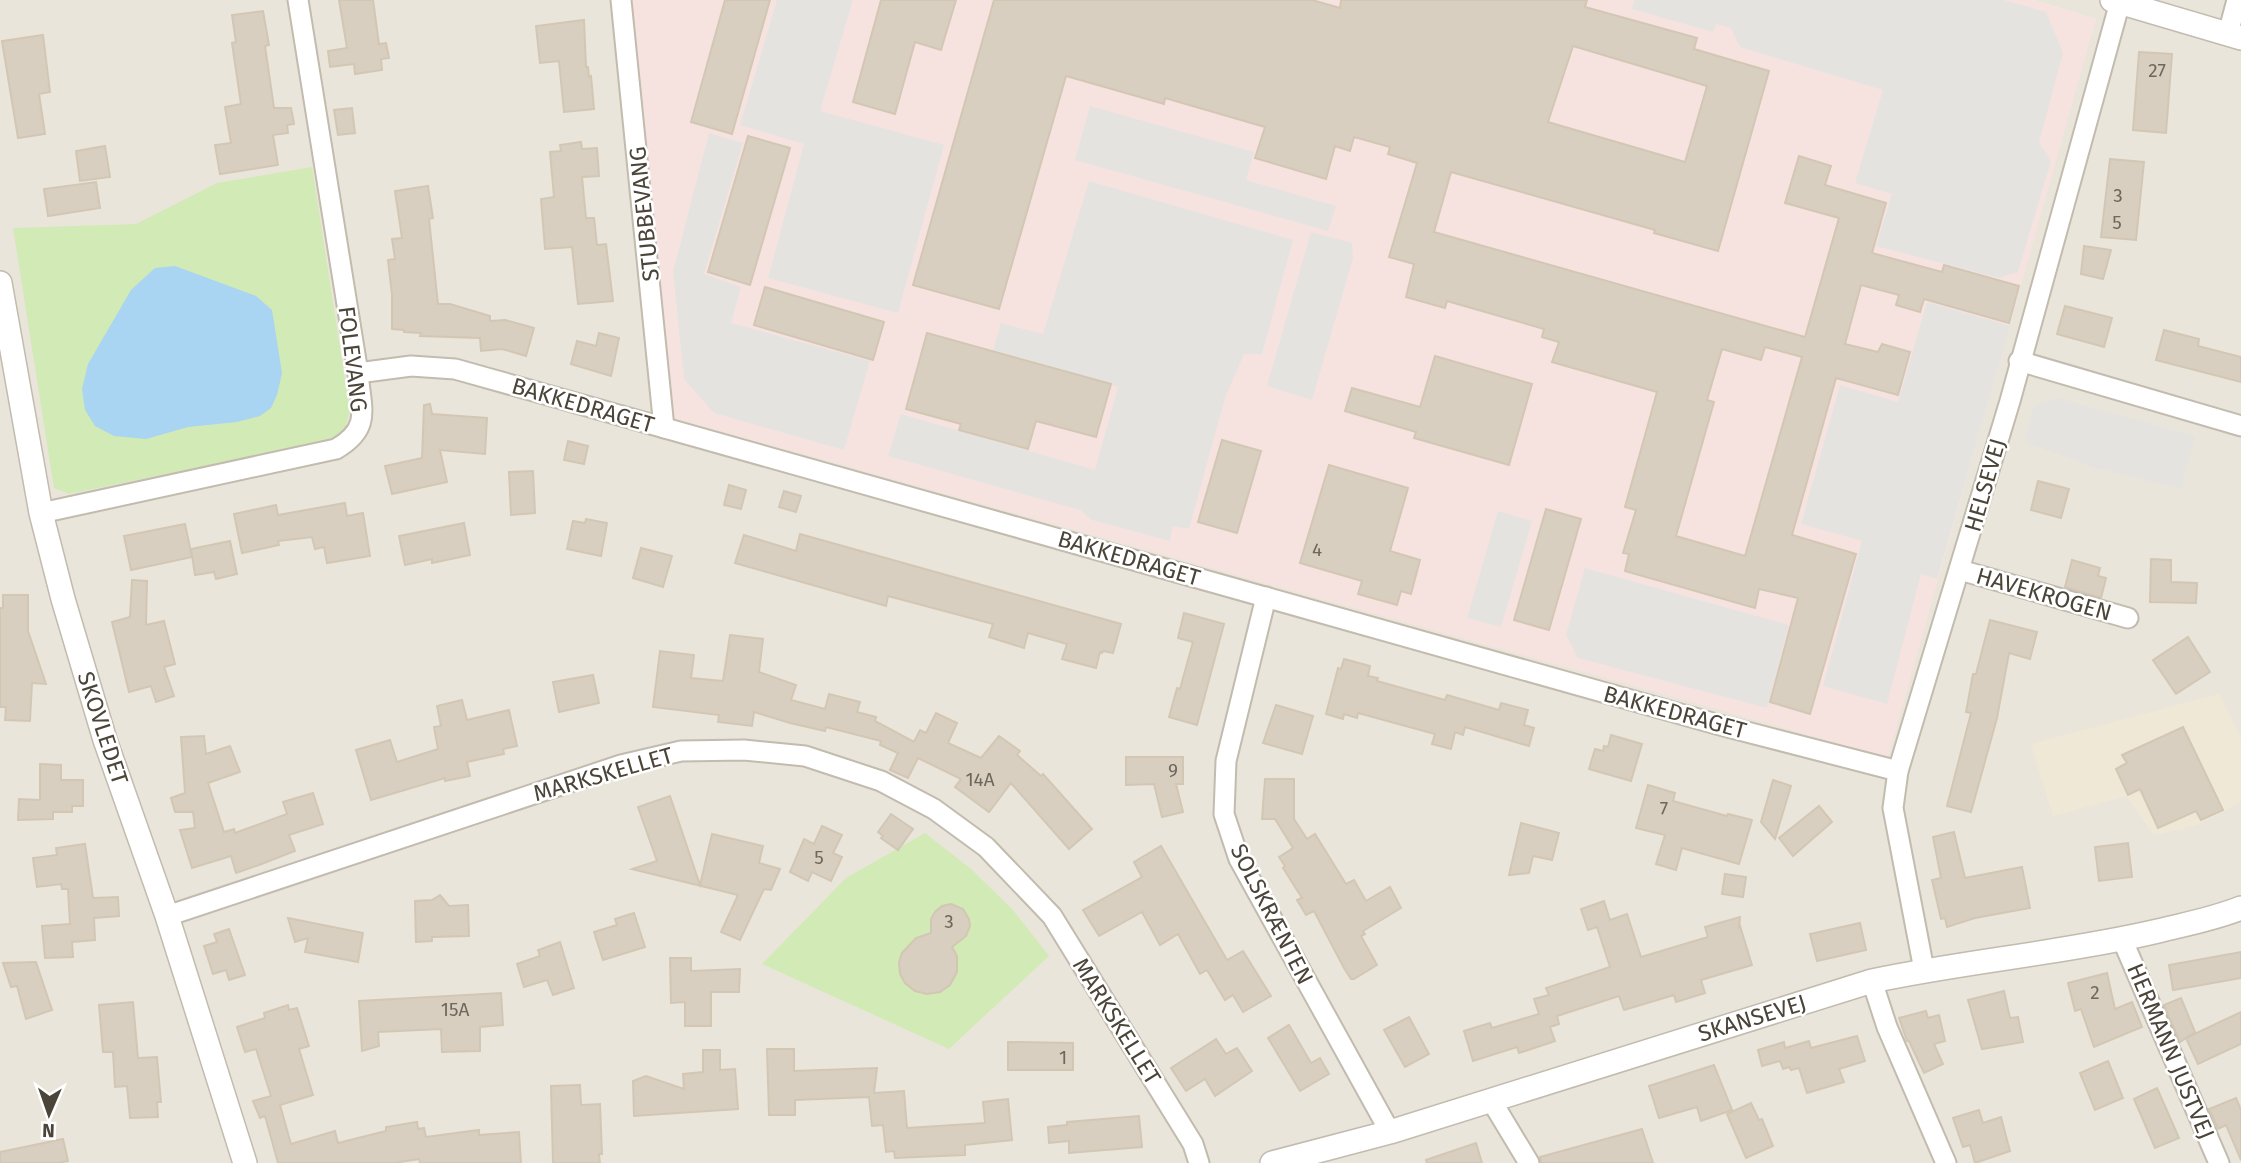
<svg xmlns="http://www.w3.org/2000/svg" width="2241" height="1163" font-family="'Fira Sans',sans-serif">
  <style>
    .residential { fill: #eae5da }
    .education { fill: #efe8d6 }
    .medical { fill: #f6e3e0 }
    .green { fill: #d2eab5 }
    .parking { fill: #e5e3e0 }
    .water { fill: #a9d4f2 }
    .building { fill: #d8cfc1; stroke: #d3c7b4; stroke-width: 2; fill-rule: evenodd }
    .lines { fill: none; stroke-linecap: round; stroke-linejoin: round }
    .minor-casing { stroke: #c2bbae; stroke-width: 23 }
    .tertiary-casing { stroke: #c2bbae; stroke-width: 26 }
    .minor { stroke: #fff; stroke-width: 19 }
    .tertiary { stroke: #fff; stroke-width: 23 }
    .labels { text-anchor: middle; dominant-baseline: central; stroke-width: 5; stroke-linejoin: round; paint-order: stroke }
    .number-label { font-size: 19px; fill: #6e675b }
    .street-label { font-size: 23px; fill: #4b4439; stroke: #fff }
  </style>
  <rect width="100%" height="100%" fill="#f6f3ec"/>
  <polygon class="residential" points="0,0 627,0 2096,19 2033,0 2241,0 2241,1163 0,1163"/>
  <polygon class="education" points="2219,694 2241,738 2241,802 2197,825 2154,835 2126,796 2053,816 2031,744"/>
  <polygon class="medical" points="627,0 2033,0 2096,19 1888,757 674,418"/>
  <g class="green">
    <polygon points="312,167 350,412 344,430 329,440 69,494 54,488 13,228 136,224 217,183"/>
    <polygon points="925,833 971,869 1013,910 1049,956 949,1049 762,964 846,878"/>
  </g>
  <g class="parking">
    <polygon points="777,0 853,0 820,111 944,145 898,313 768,278 804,144 740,125"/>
    <polygon points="1634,0 2004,0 2046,12 2063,53 2039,142 2051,161 2018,272 1999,278 1876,246 1892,194 1855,183 1883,90 1740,47 1731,28 1716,24 1713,32 1632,9"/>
    <polygon points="1090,106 1254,152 1246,180 1336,206 1328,231 1075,160"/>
    <polygon points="709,133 743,143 704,274 741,287 731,323 870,361 844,450 714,413 684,379 673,272"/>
    <polygon points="1089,181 1293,240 1262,354 1244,354 1225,398 1189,529 1173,526 1170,541 1092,520 1080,510 888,456 901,414 1095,470 1118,387 993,350 1001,323 1043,334"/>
    <polygon points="1311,232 1352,243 1353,258 1312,400 1267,386"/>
    <polygon points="1927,302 2010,326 1937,579 1921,574 1887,704 1823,686 1862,541 1801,524 1840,385 1898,402"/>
    <polygon points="2058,398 2195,436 2181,489 2095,468 2025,442 2033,407 2042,402"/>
    <polygon points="1498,511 1532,521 1501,627 1467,618"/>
    <polygon points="1585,568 1789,625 1767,708 1578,658 1566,635"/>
  </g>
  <polygon class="water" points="175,266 256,296 272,310 282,373 277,395 271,408 260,416 237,422 188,427 146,439 114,436 95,426 85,410 82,389 88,364 131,290 155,268"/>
  <g class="building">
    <polygon points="339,0 373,0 379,44 386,43 389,58 381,59 382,70 355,74 354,64 330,67 328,51 347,48"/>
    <polygon points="725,0 770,0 732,134 691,122"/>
    <polygon points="881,0 956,0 941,50 915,42 895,114 853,102"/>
    <path d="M994,0H1312L1340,8L1341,0H1587L1585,7L1697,38L1694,49L1769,71L1718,251L1654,233L1655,230L1451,172L1434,232L1805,337L1839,218L1785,203L1799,156L1831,166L1825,185L1886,203L1872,253L1942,272L1944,265L2019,286L2009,323L1924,299L1920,312L1896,305L1899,295L1861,285L1845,344L1878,352L1882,344L1910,352L1898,395L1836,378L1792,535L1856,554L1810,714L1770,702L1798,598L1759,589L1755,608L1625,571L1629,554L1623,553L1636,510L1625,507L1657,392L1552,362L1559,342L1542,337L1544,329L1447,301L1445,308L1406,297L1414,264L1389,257L1417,163L1388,154L1390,147L1354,137L1350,151L1335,146L1326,179L1255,158L1265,127L1165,98L1164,104L1066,76L999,309L913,285ZM1573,46L1707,86L1685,162L1548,122ZM1765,347L1802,357L1745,556L1676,536L1714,402L1707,400L1722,349L1761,360Z"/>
    <polygon points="263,11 269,45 265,46 274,108 291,108 294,124 287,125 288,133 273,135 278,165 220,174 215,145 231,143 225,107 241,104 232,43 236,42 232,15"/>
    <polygon points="584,20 586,67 588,67 589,77 591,76 594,109 564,112 559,61 540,63 536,26"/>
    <polygon points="43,35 50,92 39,94 45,134 18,138 2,41"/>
    <polygon points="2139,52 2172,54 2166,133 2133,130"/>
    <polygon points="352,108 355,133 338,135 334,110"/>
    <polygon points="748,136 790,148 750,285 708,272"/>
    <polygon points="581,142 582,149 597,148 599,176 582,177 586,218 594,218 597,245 606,244 613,301 578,304 572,247 545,249 541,199 554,197 550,152 561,151 560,145"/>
    <polygon points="105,146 110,177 80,181 76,151"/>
    <polygon points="2110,159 2144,162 2136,240 2101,237"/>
    <polygon points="96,182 100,208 48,216 44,189"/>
    <polygon points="428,186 433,218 429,219 438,304 450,304 490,316 490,321 505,320 534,328 526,356 502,349 481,351 480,338 420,336 421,333 404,332 404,330 392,329 392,295 388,260 395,259 392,239 402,238 395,191"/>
    <polygon points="2084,246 2111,250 2103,279 2081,274"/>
    <polygon points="765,287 884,322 873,360 754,325"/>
    <polygon points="2065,306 2112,318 2104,347 2057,334"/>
    <polygon points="2164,330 2199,339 2198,346 2241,357 2241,382 2156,360"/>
    <polygon points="599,333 619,338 611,376 571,364 577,341 596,346"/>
    <polygon points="927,333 1111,384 1096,437 1036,421 1028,449 959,430 961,424 906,409"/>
    <polygon points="1435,356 1532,384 1509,465 1414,438 1416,432 1345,411 1352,388 1420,407"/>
    <polygon points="430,404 432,414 487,418 485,454 440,450 447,482 392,494 385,466 422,458 424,405"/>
    <polygon points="1222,440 1261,451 1237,533 1198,522"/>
    <polygon points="568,441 588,446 584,464 564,460"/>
    <polygon points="1329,465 1408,488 1390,551 1420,560 1411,594 1401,591 1397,605 1358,594 1362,581 1300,563"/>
    <polygon points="533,471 535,513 511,515 509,472"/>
    <polygon points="2038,481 2069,489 2061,518 2031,510"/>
    <polygon points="729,485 746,490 741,509 724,505"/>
    <polygon points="784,491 801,496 796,512 779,507"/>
    <polygon points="345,503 347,516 363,513 370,556 327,563 324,547 315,549 312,537 278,541 279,545 242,553 234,514 276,505 278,515"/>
    <polygon points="1546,509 1581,519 1549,630 1514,620"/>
    <polygon points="586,519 607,523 601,556 567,549 573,521 585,523"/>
    <polygon points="464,523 470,555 432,563 432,559 405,565 399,536"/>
    <polygon points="185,524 192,557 131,570 124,536"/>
    <polygon points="800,534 1121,624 1113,653 1103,651 1102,653 1100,652 1096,668 1062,659 1067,644 1028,633 1024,648 989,637 993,624 888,596 886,606 735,563 744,535 796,551"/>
    <polygon points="230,541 237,574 216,579 214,572 195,575 191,549"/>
    <polygon points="641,548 672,556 663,587 633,578"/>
    <polygon points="2151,559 2171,560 2171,582 2197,583 2196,603 2150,602"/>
    <polygon points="2072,560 2100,568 2098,576 2106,578 2101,598 2065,587"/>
    <polygon points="132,580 147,581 146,625 164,621 175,664 164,667 174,696 156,702 151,686 129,692 112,622 130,617"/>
    <polygon points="3,595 28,595 28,631 46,684 32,683 30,721 5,720 6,707 0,707 0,608 3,608"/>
    <polygon points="1184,613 1224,624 1197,725 1169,717 1177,688 1180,689 1193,642 1178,638"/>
    <polygon points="1990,620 2037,632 2030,659 2009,653 1997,718 1971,812 1947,806 1971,713 1966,712 1973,674 1976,674"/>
    <polygon points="730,635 763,639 759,672 796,685 791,700 825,709 829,694 860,702 857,712 876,717 875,721 914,742 920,730 926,733 936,713 957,723 948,743 981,758 999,736 1020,751 1017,755 1041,776 1043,774 1092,829 1069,849 1011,783 989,812 955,787 961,779 918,758 908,778 890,770 898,753 880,745 881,741 826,727 825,731 790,723 754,712 752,726 718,722 719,715 653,707 660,651 694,655 691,678 723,681"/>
    <polygon points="2188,637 2210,672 2176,694 2153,660"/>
    <polygon points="1344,659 1370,666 1368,676 1378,678 1377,681 1445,700 1447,695 1499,710 1501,703 1528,710 1524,725 1534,728 1529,746 1465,727 1463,735 1455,732 1451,749 1432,744 1435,734 1358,713 1357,718 1344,714 1343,719 1326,714 1338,668 1341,669"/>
    <polygon points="593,675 599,703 559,712 553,682"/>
    <polygon points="462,700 467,720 509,710 517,746 503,749 504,754 467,762 470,776 445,781 445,778 371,800 356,750 390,740 397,762 438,749 434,727 441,726 437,706"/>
    <polygon points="1276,705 1313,716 1302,754 1263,743"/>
    <polygon points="2183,727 2223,810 2201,820 2196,811 2158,828 2140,789 2128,795 2116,769 2127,763 2122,755"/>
    <polygon points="1611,735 1642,744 1631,781 1589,769 1595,749 1603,751 1604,746 1608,747"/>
    <polygon points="204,736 206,754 230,746 240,772 208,783 224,832 234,829 235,833 287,814 283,802 313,793 323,824 289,835 295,851 259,865 236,873 231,856 192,868 180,830 195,828 193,812 175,812 171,798 185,793 181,737"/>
    <polygon points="1126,757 1183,757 1183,784 1176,784 1183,812 1162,817 1154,784 1126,785"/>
    <polygon points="40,764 61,765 61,780 83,780 83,806 72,806 72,812 53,812 53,819 18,820 19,799 40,800"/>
    <polygon points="1265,779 1294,779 1294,819 1307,839 1315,834 1346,884 1354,880 1366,901 1390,887 1401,908 1363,931 1365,934 1361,936 1377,965 1354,979 1351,979 1344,968 1314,911 1306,915 1297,900 1302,898 1283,868 1285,866 1279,857 1293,848 1275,819 1262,819"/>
    <polygon points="1773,780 1791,786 1775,839 1761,822"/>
    <polygon points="1648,785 1675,793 1673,801 1727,816 1728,814 1752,820 1739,864 1682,848 1676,870 1656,864 1665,835 1636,828"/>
    <polygon points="670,796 700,885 712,834 763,846 759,863 780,869 771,890 764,889 740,940 721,932 738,895 632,869 657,861 638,807"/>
    <polygon points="1819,806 1832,822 1793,856 1779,838"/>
    <polygon points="891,814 913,829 898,850 881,838 883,836 878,832"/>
    <polygon points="1521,823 1559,833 1552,860 1533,856 1529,873 1509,875"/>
    <polygon points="822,826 842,835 833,853 842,857 831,881 812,872 808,881 790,872 804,839 814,844"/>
    <polygon points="1954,832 1965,878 2022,867 2030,908 1975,918 1947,927 1945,918 1941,919 1932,880 1941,878 1933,837"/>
    <polygon points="2128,843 2132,877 2099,881 2095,847"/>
    <polygon points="85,844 93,898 118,897 119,916 94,918 95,940 72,942 73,957 45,958 42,926 70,924 68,889 62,889 61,884 37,887 33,858 57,855 56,848"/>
    <polygon points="1161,846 1227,960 1243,951 1271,996 1243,1012 1233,995 1225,1000 1207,970 1200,974 1178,934 1160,945 1142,912 1099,936 1083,910 1142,877 1134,862"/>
    <polygon points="1725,874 1746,877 1743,897 1722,894"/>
    <polygon points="440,895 449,906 468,905 469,936 432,937 432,941 416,942 415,901 432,900"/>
    <polygon points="1604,901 1610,920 1627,914 1641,957 1708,937 1705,927 1740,917 1739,927 1740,926 1752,965 1701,980 1705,993 1676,1002 1674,995 1624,1010 1619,996 1557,1016 1559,1024 1550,1027 1555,1041 1519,1053 1517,1047 1473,1061 1464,1031 1490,1023 1492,1028 1539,1014 1534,999 1549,995 1546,988 1610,967 1597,927 1588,930 1581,909"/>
    <polygon points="951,904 963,909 969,919 970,926 966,936 952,947 957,956 957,972 950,985 940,992 927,994 915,991 905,983 900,974 899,962 902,953 916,938 931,933 931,919 935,912 942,906"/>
    <polygon points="634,913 645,947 603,960 594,932 617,925 615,919"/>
    <polygon points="288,918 363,933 358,962 305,952 308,938 295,942"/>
    <polygon points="1860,923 1866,950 1817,961 1810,934"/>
    <polygon points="229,929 245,975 229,980 226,970 213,974 204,946 217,942 214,934"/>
    <polygon points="560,942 574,988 553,995 547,980 524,987 517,964 540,956 538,950"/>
    <polygon points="2241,952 2241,978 2173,990 2169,965"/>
    <polygon points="670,958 691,958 691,971 740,969 739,992 711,992 711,1026 685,1026 685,1002 671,1003"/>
    <polygon points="36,962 52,1010 26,1019 17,986 11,987 3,963"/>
    <polygon points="2107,973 2115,1009 2132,1002 2142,1027 2094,1047 2081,1009 2075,1011 2068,983"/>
    <polygon points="2004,991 2010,1018 2018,1017 2023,1042 1982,1049 1968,1000"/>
    <polygon points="501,993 503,1025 480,1027 480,1051 442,1052 441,1029 378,1032 379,1046 362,1051 359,1001"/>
    <polygon points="2181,998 2195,1032 2180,1042 2164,1005"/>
    <polygon points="133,1002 138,1058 157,1057 161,1102 157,1102 158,1117 130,1118 127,1086 115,1087 113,1052 103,1052 99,1005"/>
    <polygon points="288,1005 289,1010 297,1008 309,1046 299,1049 313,1095 280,1105 291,1144 335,1131 338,1143 386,1131 386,1127 417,1122 418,1129 424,1128 426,1137 479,1130 479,1135 519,1132 521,1163 420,1163 419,1159 394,1163 278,1163 265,1116 260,1118 253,1101 271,1096 256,1049 245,1052 237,1027 265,1018 264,1013"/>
    <polygon points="1926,1011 1928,1018 1939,1015 1945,1041 1934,1044 1943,1064 1924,1073 1909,1041 1907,1041 1899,1018"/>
    <polygon points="2241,1012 2241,1044 2198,1064 2186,1038"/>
    <polygon points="1409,1017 1429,1054 1405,1067 1384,1030"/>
    <polygon points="1289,1025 1311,1063 1320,1058 1329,1074 1300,1091 1268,1038"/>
    <polygon points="1857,1036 1865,1061 1839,1069 1844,1082 1807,1093 1799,1068 1791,1070 1789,1067 1783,1069 1780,1061 1762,1066 1758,1050 1784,1042 1785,1048 1809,1041 1811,1048"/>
    <polygon points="1216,1039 1226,1054 1237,1048 1252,1071 1215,1096 1205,1079 1186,1091 1171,1068"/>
    <polygon points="1008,1042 1073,1043 1073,1070 1008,1070"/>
    <polygon points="767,1049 794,1049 794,1071 877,1068 874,1093 904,1091 907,1128 985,1123 983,1102 1008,1099 1012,1140 965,1145 965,1155 895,1158 894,1151 886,1152 883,1125 872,1126 869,1097 795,1100 795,1115 769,1115"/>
    <polygon points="703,1050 720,1050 720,1070 735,1069 738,1109 634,1116 633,1081 646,1076 684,1089 683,1074 703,1072"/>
    <polygon points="2108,1061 2123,1098 2095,1110 2080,1073"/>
    <polygon points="1714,1065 1732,1110 1701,1121 1697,1107 1659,1118 1649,1086"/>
    <polygon points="580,1085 581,1105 600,1104 602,1154 599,1154 600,1163 553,1163 551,1086"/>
    <polygon points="2157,1088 2179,1138 2155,1148 2134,1099"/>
    <polygon points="2236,1098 2241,1110 2241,1160 2226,1125 2218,1129 2209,1109"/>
    <polygon points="1751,1103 1759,1120 1762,1119 1773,1146 1746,1158 1727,1114"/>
    <polygon points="1979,1110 1983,1123 2001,1117 2010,1151 1975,1163 1970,1145 1963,1147 1953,1118"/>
    <polygon points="1139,1116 1142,1147 1069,1153 1069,1141 1049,1143 1048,1127 1067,1125 1067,1122"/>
    <polygon points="1642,1129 1653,1163 1541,1163 1540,1157"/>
    <polygon points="63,1139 68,1161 58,1163 0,1163 0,1152"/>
    <polygon points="1476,1143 1482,1163 1427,1163 1426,1160"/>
  </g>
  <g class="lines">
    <defs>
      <g id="minor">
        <polyline points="621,0 664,428"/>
        <polyline points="2228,34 2237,0"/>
        <polyline points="2019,361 2241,426"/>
        <polyline points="358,373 411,366 455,369 1716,724 1898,771"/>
        <path d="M41,513L336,449C372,428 361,409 358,373L298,0"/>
        <polyline points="1960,570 2128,618"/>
        <polyline points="1266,597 1226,761 1224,814 1239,859 1390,1132"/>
        <polyline points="167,916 621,765 681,751 744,750 805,756 881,781 934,809 986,847 1052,916 1193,1144 1199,1163"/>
        <polyline points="2122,939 2219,1163"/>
        <polyline points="1924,970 1893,808 1898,771 2010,401 2120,2"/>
        <polyline points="1872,981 1887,1027 1946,1163"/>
        <polyline points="1491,1100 1529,1163"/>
      </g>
      <g id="tertiary">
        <polyline points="2112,0 2241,38"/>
        <polyline points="0,283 41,513 63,599 105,740 167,916 245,1163"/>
        <path d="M1272,1163L1390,1132L1872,981C1966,961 2064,953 2158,931C2186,924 2214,919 2241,908"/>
      </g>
    </defs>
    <use href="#minor" class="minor-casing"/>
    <use href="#tertiary" class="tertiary-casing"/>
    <use href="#minor" class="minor"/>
    <use href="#tertiary" class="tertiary"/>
  </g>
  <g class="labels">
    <g class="number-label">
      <text x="2157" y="70">27</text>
      <text x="2118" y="195">3</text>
      <text x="2117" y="222">5</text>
      <text x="1317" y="549">4</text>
      <text x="1173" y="770">9</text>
      <text x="980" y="779">14A</text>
      <text x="1664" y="808">7</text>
      <text x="819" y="857">5</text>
      <text x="949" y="921">3</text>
      <text x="2095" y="992">2</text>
      <text x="455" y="1009">15A</text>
      <text x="1063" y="1057">1</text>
    </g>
    <g class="street-label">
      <text transform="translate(644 214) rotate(-96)">STUBBEVANG</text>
      <text transform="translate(353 359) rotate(83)">FOLEVANG</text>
      <text transform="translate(583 405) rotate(16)">BAKKEDRAGET</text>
      <text transform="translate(1985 485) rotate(-74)">HELSEVEJ</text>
      <text transform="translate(1129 558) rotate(16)">BAKKEDRAGET</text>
      <text transform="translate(2044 594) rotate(16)">HAVEKROGEN</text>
      <text transform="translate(1675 712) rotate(15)">BAKKEDRAGET</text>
      <text transform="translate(103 728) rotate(72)">SKOVLEDET</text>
      <text transform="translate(603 774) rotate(-16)">MARKSKELLET</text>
      <text transform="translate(1272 914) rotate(63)">SOLSKRÆNTEN</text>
      <text transform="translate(1752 1018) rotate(-17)">SKANSEVEJ</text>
      <text transform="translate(1117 1021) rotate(58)">MARKSKELLET</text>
      <text transform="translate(2171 1051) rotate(67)">HERMANN JUSTVEJ</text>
    </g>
  </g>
  <g transform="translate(49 1114) rotate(182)" stroke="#ffffff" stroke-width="5" paint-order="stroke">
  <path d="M0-5L12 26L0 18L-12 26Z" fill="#4b4439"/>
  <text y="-10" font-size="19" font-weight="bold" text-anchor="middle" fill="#4b4439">N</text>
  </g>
</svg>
